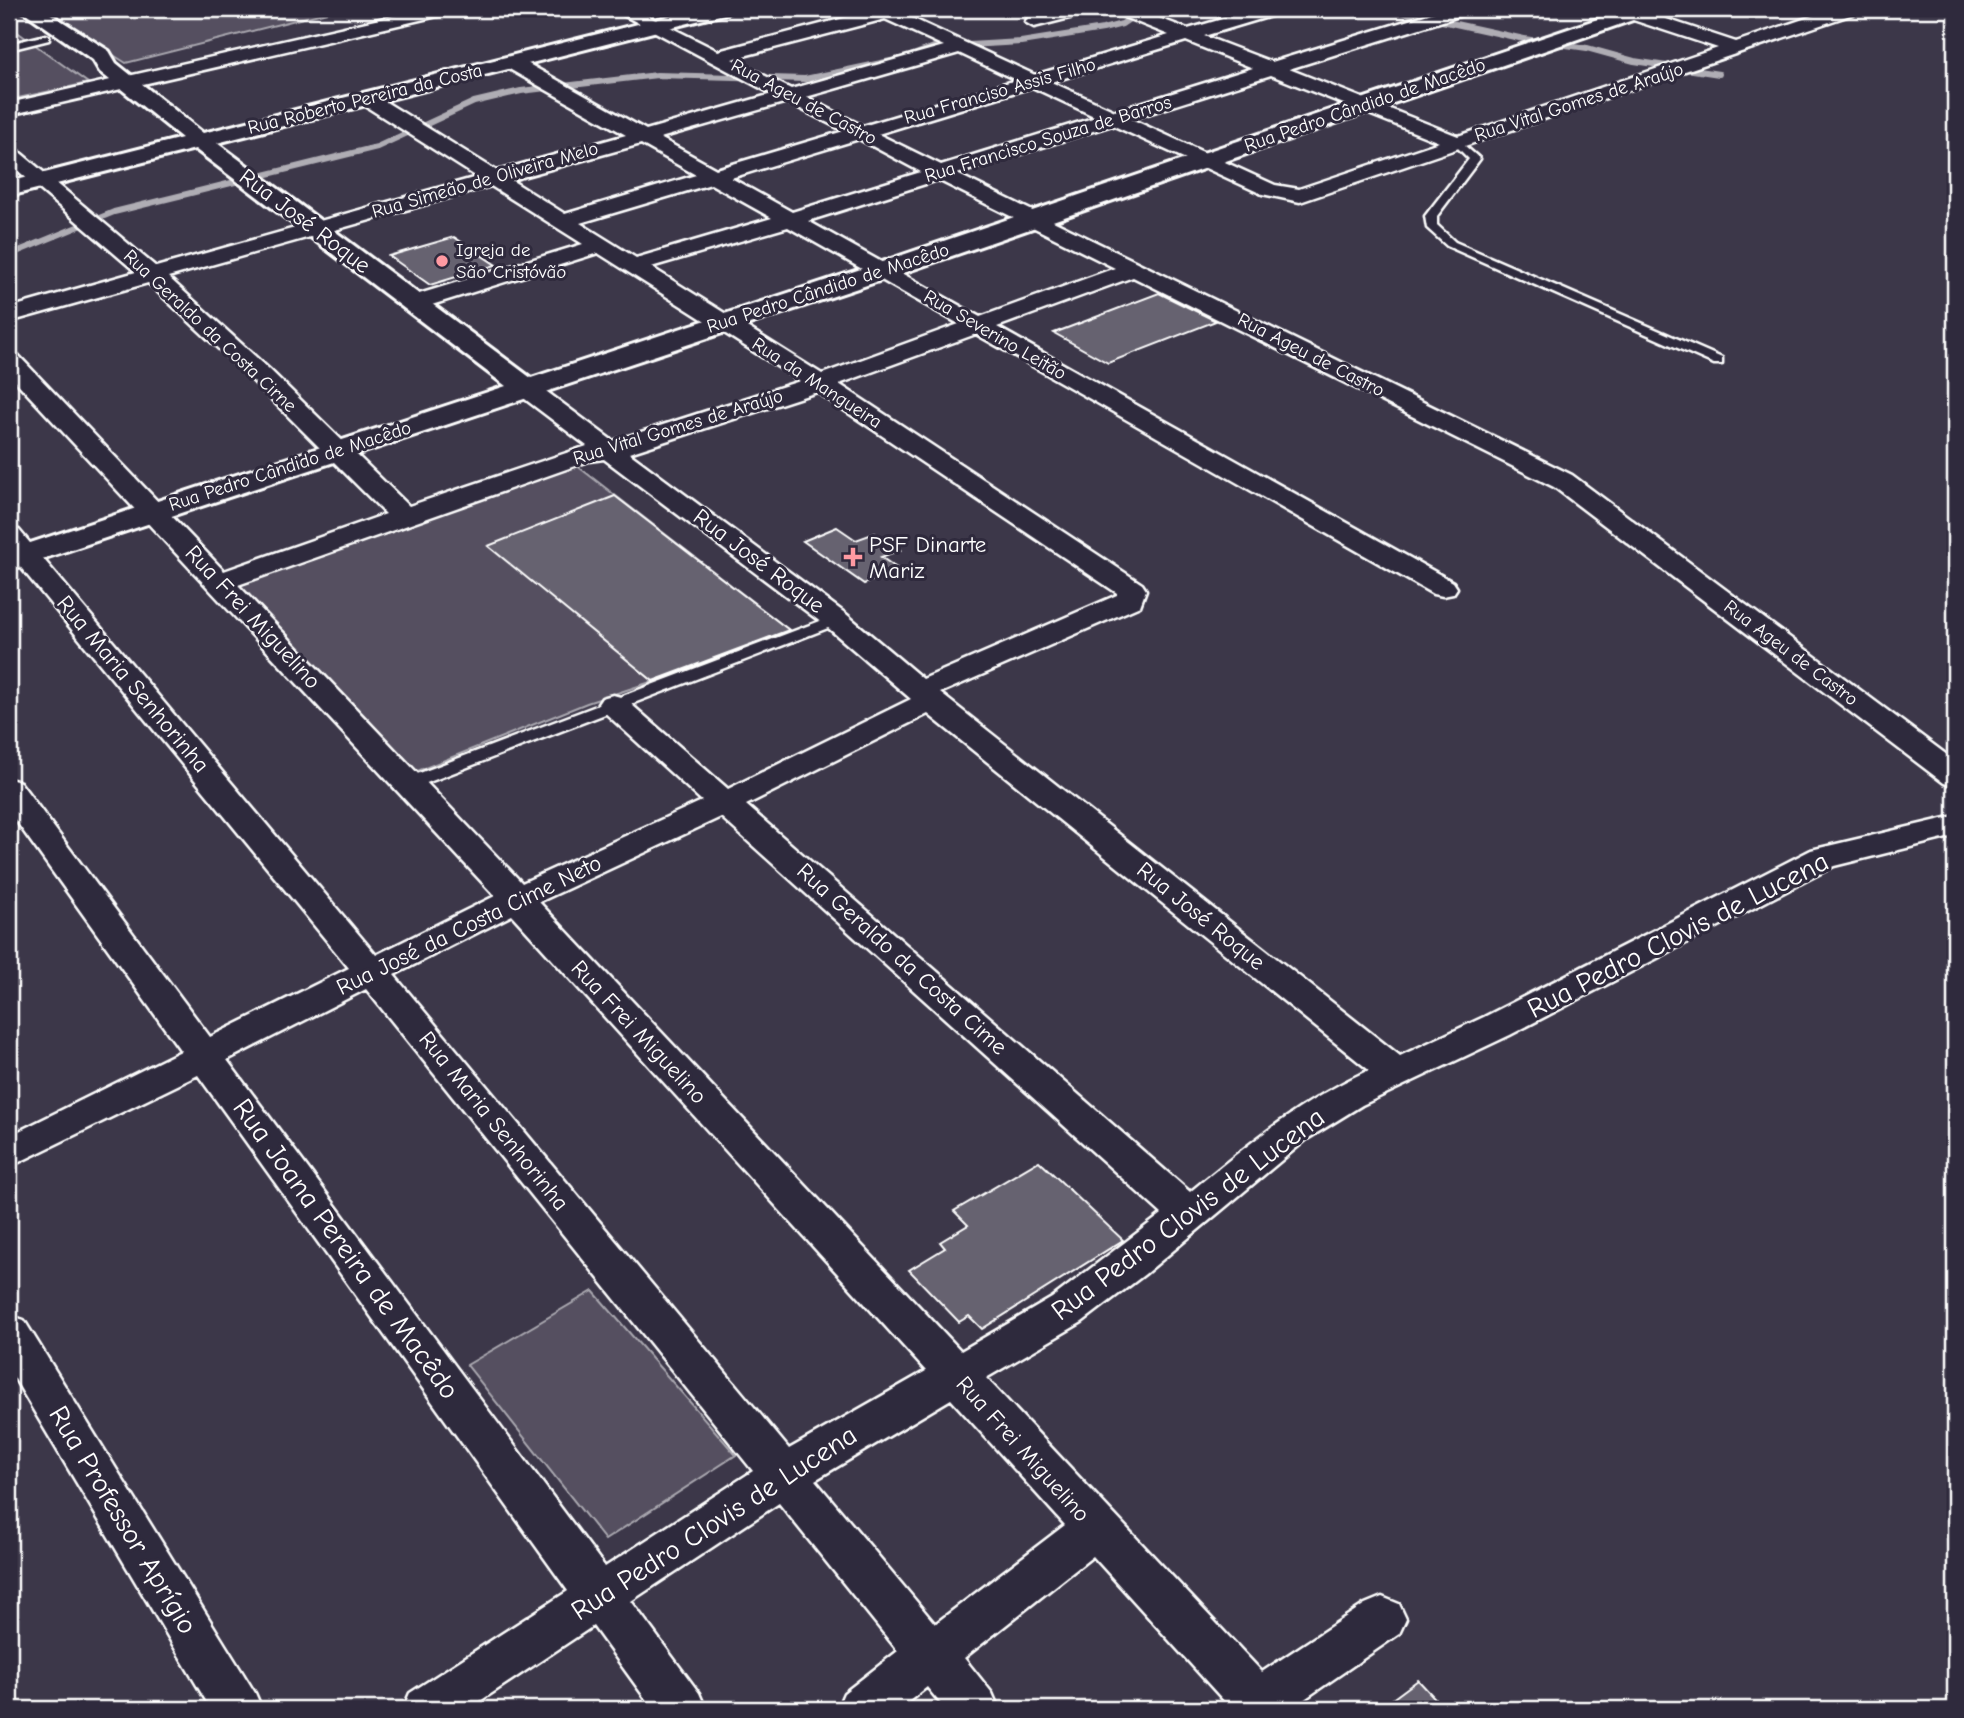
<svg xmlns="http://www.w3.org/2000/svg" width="1964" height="1718" font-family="'Comic Neue',sans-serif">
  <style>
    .green { fill: #555060; stroke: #aaa8b0; stroke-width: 2 }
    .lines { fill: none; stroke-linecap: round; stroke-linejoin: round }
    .stream { stroke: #afadb4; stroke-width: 6 }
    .building { fill: #666270; stroke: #fff; stroke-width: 2 }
    .lane-casing { stroke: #fff; stroke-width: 5 }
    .street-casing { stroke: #fff; stroke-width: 5 }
    .secondary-casing { stroke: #fff; stroke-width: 6 }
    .lane { fill: #2f2a3d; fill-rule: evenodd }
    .street { fill: #2f2a3d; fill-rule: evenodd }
    .secondary { fill: #2f2a3d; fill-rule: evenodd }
    .poi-dot { fill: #ff9aa2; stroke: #2f2a3d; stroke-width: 2.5 }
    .labels { text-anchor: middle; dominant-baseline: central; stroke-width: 6; stroke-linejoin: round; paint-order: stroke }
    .far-street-label { font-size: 19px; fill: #fff; stroke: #2f2a3d }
    .far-poi-label { font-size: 19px; fill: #fff; stroke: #2f2a3d; text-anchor: start }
    .street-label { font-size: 23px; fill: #fff; stroke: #2f2a3d }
    .poi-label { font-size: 23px; fill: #fff; stroke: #2f2a3d; text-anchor: start }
    .near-street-label { font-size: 28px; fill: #fff; stroke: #2f2a3d }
  </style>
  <rect width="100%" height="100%" fill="#3c3749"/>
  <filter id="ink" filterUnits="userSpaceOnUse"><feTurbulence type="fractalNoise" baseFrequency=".0143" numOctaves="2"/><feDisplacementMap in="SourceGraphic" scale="14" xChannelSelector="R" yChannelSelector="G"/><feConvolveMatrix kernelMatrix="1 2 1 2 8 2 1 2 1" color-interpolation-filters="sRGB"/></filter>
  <g filter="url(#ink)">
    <g class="green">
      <polygon points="41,9 339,9 126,63"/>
      <polygon points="9,26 88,83 9,100"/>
      <polygon points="576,465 789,630 675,674 587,703 410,774 229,585"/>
      <polygon points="593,1291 736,1455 605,1540 467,1365"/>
    </g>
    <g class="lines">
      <g class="stream">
        <polyline points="1387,9 1524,39 1587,48 1634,61 1719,74"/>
        <polyline points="9,255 114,212 377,147 474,102 521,91 657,75 805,79 905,58 934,47 1021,42 1103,29 1122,24 1144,9"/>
      </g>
    </g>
    <g class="building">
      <polygon points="454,237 496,265 430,285 389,256"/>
      <polygon points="1159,293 1216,321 1108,363 1054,333"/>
      <polygon points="615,496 789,630 653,681 488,546"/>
      <polygon points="837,527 856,540 875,533 900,550 881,557 898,569 864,584 803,541"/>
      <polygon points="1039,1161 1123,1240 982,1329 969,1316 959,1322 909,1270 945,1248 940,1242 968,1225 954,1211"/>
      <polygon points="1418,1680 1445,1709 1379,1709"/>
    </g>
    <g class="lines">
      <defs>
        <g id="lane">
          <polygon points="46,35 49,36 49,40 9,50 9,44"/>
          <polygon points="1457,139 1480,159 1437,216 1437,225 1455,242 1722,358 1722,364 1714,364 1447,246 1427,228 1425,216 1469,159 1452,142"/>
          <polygon points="836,615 844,620 841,623 416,787 410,788 402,783 404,779"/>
        </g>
        <g id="street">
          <polygon points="424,9 455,9 446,14 9,115 9,103"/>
          <path d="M612,9H634L718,51L871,11L869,9H910L903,14L1035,75L1169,35L1114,13L1111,9H1135L1188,29L1257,9H1284L1281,13L1204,36L1272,62L1445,9H1471L1468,13L1289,69L1458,136L1718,48L1627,18L1624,14L1627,10H1639L1736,42L1833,9H1859L1856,13L1300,202L1262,194L1112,125L957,174L1572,475L1955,761V786L1944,783L1554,487L1133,277L997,327L1453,582L1457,588L1453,594L1443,596L1433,594L976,334L839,384L1142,584L1146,590L1140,606L940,693L1400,1056L1484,1017L1811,850L1955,816V836L1834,866L1510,1035L1362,1105L1307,1139L1145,1274L1082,1322L986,1378L1262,1672L1365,1604L1382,1597L1399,1604L1406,1619L1399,1634L1290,1709H1225L1227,1704L1093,1556L964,1658L992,1693L999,1709H945L927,1687L899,1709H837L844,1693L898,1651L779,1503L631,1601L699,1693L706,1709H653L593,1626L468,1709H403L410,1693L568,1591L198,1075L9,1167V1136L181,1051L9,811V779L20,782L210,1037L349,968L9,553V528L19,530L376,955L495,896L9,374V353L18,355L224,571L386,514L252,380L148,283L9,322V308L136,272L9,163V147L16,149L156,267L477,177L359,102L356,98L359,94H373L497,171L626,135L504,66L502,62L504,58H518L646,130L772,94ZM885,19L944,46L791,89L732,59ZM1186,41L1253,68L1115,111L1051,82ZM959,53L1016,80L863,126L806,97ZM1271,75L1439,142L1299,189L1275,185L1131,119ZM1032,87L1096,117L941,165L878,134ZM787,102L844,131L716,169L660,138ZM859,139L921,172L792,212L731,178ZM641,144L696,175L565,214L511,180ZM938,180L1115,268L980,317L808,221ZM711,184L772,218L636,258L580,223ZM491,186L583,244L406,298L402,303L406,308H422L598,253L800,381L613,441L535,383H517L514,388L517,393L587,446L409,506L269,369L168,277ZM788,227L959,324L822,374L651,267ZM817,392L1117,593V595L923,679L846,614L629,453ZM604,459L826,626L911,699L728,789L624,698L613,695L602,698L598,704L602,710L702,801L522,883L238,585L589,461ZM928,714L1369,1070C1298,1103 1249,1144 1190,1192L746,805ZM721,817L1162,1214L1052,1298L961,1351L539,902ZM512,915L926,1371L789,1449L394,975ZM366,989L753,1471L605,1567L227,1060ZM951,1399L1065,1525L935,1624L815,1480Z"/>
          <polygon points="1064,9 1092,9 1089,13 1034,27 1025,22 1028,18"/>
          <polygon points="9,1315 24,1320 255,1693 262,1709 211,1709 9,1369"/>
        </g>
        <polygon id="secondary" points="20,9 43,9 109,51 116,63 203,133 698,9 731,9 728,13 217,143 531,378 873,265 1627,9 1656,9 1653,13 891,277 9,570 9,550 506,386 195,149 9,196 9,182 182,138 100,72 93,60"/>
      </defs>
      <use href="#lane" class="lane-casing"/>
      <use href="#street" class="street-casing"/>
      <use href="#secondary" class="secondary-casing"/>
      <use href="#lane" class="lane"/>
      <use href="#street" class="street"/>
      <use href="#secondary" class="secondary"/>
    </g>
  </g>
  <g class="poi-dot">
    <circle cx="442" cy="261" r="7"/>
    <path d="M849.5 546.5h7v7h7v7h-7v7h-7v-7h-7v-7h7z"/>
  </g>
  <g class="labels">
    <g class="far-street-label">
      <text transform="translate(1000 91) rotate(-16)">Rua Franciso Assis Filho</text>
      <text transform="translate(365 99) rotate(-14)">Rua Roberto Pereira da Costa</text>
      <text transform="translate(804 102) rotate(28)">Rua Ageu de Castro</text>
      <text transform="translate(1579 102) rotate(-18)">Rua Vital Gomes de Araújo</text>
      <text transform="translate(1365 105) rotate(-19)">Rua Pedro Cândido de Macêdo</text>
      <text transform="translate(1048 139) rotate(-17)">Rua Francisco Souza de Barros</text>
      <text transform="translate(485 180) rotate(-16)">Rua Simeão de Oliveira Melo</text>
      <text transform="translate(828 288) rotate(-18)">Rua Pedro Cândido de Macêdo</text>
      <text transform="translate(210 331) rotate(43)">Rua Geraldo da Costa Cirne</text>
      <text transform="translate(995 335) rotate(30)">Rua Severino Leitão</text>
      <text transform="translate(1311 355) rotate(27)">Rua Ageu de Castro</text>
      <text transform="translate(817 383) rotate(33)">Rua da Mangueira</text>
      <text transform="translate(678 427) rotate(-17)">Rua Vital Gomes de Araújo</text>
      <text transform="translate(290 466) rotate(-18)">Rua Pedro Cândido de Macêdo</text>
      <text transform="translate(1791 653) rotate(37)">Rua Ageu de Castro</text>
    </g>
    <g class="far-poi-label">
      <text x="456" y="250">Igreja de<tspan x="456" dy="22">São Cristóvão</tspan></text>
    </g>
    <g class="street-label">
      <text transform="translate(305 221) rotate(37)">Rua José Roque</text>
      <text transform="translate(759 561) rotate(37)">Rua José Roque</text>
      <text transform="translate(253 617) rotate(47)">Rua Frei Miguelino</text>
      <text transform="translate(133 684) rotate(50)">Rua Maria Senhorinha</text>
      <text transform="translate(1201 916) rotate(39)">Rua José Roque</text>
      <text transform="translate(469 925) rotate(-26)">Rua José da Costa Cime Neto</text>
      <text transform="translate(902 959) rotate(42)">Rua Geraldo da Costa Cime</text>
      <text transform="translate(639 1032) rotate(47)">Rua Frei Miguelino</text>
      <text transform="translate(494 1121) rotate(51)">Rua Maria Senhorinha</text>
      <text transform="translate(1023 1449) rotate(48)">Rua Frei Miguelino</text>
    </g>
    <g class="poi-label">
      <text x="869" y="544">PSF Dinarte<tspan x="869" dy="26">Mariz</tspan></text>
    </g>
    <g class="near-street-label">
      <text transform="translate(1678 935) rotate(-27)">Rua Pedro Clovis de Lucena</text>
      <text transform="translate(1188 1214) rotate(-37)">Rua Pedro Clovis de Lucena</text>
      <text transform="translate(346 1249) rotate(54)">Rua Joana Pereira de Macêdo</text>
      <text transform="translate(123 1520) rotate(59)">Rua Professor Aprígio</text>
      <text transform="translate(714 1523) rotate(-33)">Rua Pedro Clovis de Lucena</text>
    </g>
  </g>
  <rect width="1964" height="1718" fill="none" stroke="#2f2a3d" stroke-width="35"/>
  <rect x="18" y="18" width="1929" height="1683" fill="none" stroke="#fff" stroke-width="2.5" filter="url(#ink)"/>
</svg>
